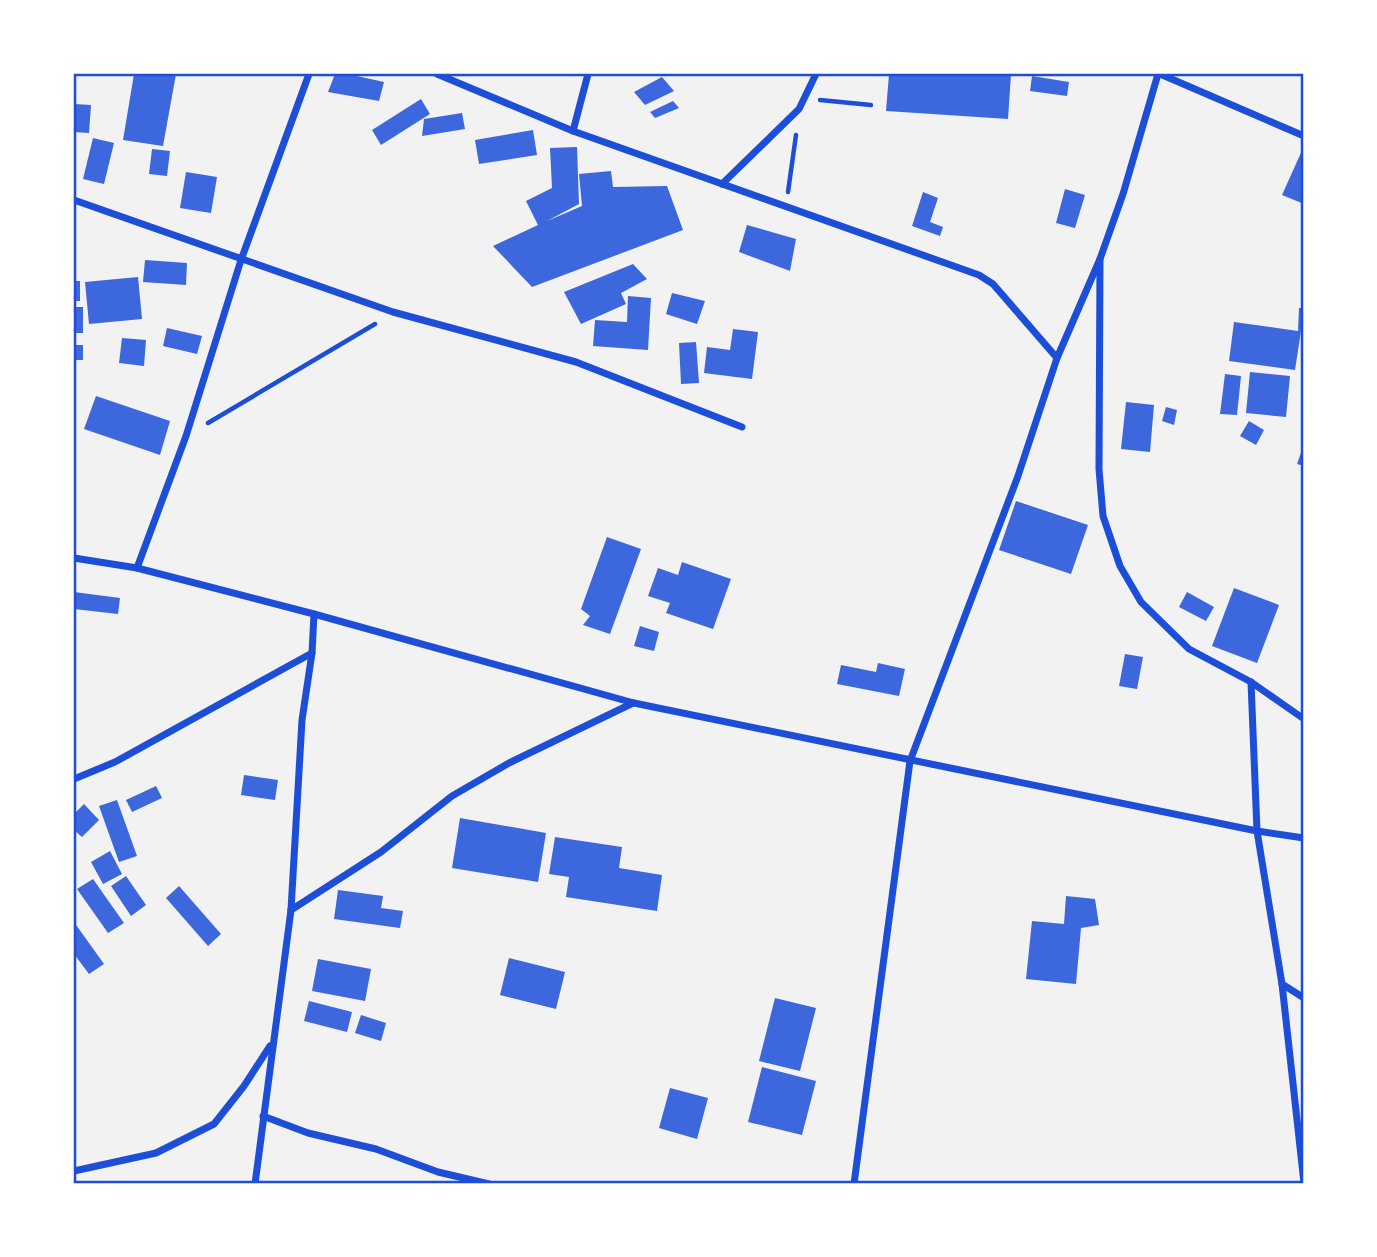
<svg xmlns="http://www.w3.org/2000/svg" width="1377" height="1257" font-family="Manrope,sans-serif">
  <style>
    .building { fill: #3d67dc }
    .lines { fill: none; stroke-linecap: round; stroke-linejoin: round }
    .path { stroke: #1d4ed8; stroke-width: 4.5 }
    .minor { stroke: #1d4ed8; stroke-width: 7 }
    .neatline { fill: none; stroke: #1d4ed8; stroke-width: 2.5 }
  </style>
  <rect width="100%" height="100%" fill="#f2f2f2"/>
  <g class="building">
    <polygon points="134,74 176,74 163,146 123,140"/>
    <polygon points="335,74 348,74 384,82 379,101 328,92"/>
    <polygon points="889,74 1011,74 1008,119 886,111"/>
    <polygon points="1032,76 1069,82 1067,96 1030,91"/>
    <polygon points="662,77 674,91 645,105 634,92"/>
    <polygon points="421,99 430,114 381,145 372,130"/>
    <polygon points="673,101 679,108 655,118 650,112"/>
    <polygon points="74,104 91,105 89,133 74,132"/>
    <polygon points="462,113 465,129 422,136 424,119"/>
    <polygon points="533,130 537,155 479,164 475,140"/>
    <polygon points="93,138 114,143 104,184 83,179"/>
    <polygon points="1304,146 1304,204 1282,195"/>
    <polygon points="577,147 579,204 547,221 582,206 579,174 611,171 613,187 667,186 683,230 532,287 493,246 538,225 526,201 552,188 550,148"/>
    <polygon points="152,149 170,151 167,176 149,174"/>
    <polygon points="186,172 217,177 211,213 180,208"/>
    <polygon points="1065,189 1085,195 1075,228 1056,223"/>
    <polygon points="923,192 938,198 930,222 943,227 940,236 912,226"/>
    <polygon points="747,225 796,239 790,271 739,252"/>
    <polygon points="145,260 187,263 186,285 143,282"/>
    <polygon points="633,264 647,279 621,293 626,304 581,324 564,292"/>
    <polygon points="138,277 142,319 89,324 85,282"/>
    <rect x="74" y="281" width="6" height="20"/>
    <polygon points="672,293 705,301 697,324 666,314"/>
    <polygon points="628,296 651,298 648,350 593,346 595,320 627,322"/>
    <rect x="74" y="307" width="9" height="26"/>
    <polygon points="1299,308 1304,308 1304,331 1301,331 1295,370 1229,361 1234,322 1298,331"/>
    <polygon points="167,328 202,336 197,354 163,346"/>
    <polygon points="733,329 758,332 752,379 704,373 707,347 730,350"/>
    <polygon points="122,338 146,340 144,366 119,363"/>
    <polygon points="696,342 699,383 681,384 679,343"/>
    <rect x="74" y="345" width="9" height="15"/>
    <polygon points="1250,372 1290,376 1286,417 1246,413"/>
    <polygon points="1225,374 1241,376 1237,415 1220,414"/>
    <polygon points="96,396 170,421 160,455 84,429"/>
    <polygon points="1126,402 1154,405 1150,452 1121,449"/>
    <polygon points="1166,407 1177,410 1174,425 1162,421"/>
    <polygon points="1249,421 1264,430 1256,445 1240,436"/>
    <polygon points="1303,447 1304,447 1304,466 1297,464"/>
    <polygon points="1016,501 1088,525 1071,574 999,550"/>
    <polygon points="607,537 641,549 610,634 583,625 590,616 581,609"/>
    <polygon points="682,562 731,579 713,629 666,613 670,603 648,596 658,568 678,575"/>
    <polygon points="1234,588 1279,605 1257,663 1212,646"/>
    <polygon points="74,592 120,598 118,614 74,609"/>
    <polygon points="1187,592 1214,607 1206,621 1179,607"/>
    <polygon points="640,626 659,632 654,651 634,646"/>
    <polygon points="1125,654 1143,657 1137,689 1119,686"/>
    <polygon points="878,663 905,669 899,696 837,684 841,665 876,672"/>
    <polygon points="244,775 278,780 275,800 241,795"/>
    <polygon points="156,786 162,798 132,812 126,800"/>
    <polygon points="117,800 137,856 119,862 99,806"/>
    <polygon points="84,804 99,820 82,837 74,830 74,814"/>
    <polygon points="460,818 546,833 538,882 452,868"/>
    <polygon points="555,837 622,847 619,868 662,875 657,911 566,897 569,877 549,874"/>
    <polygon points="110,851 122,874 103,884 91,862"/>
    <polygon points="126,876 146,905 131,916 111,886"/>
    <polygon points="93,879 124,923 108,933 77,889"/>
    <polygon points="179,886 221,934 208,946 166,898"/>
    <polygon points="338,890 383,896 381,908 403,911 400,928 334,919"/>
    <polygon points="1066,896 1095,899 1099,925 1081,928 1076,984 1026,979 1032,921 1064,924"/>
    <polygon points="74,922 104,964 89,974 74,954"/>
    <polygon points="509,958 565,972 556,1009 500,995"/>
    <polygon points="318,959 371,969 365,1001 312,991"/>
    <polygon points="775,998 816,1008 800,1071 759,1061"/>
    <polygon points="309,1001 352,1012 347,1032 304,1021"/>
    <polygon points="361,1015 386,1023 381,1041 355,1033"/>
    <polygon points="762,1067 816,1081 802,1135 748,1122"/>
    <polygon points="670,1088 708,1098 697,1139 659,1128"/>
  </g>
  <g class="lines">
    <g class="path">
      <polyline points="820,100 871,105"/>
      <polyline points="788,192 796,135"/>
      <polyline points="208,423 375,324"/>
    </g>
    <g class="minor">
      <polyline points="437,74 573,131 979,275 993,284 1057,358"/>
      <polyline points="1158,74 1123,194 1100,259 1099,469 1103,516 1120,566 1141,602 1189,649 1251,682 1304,719"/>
      <polyline points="1160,74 1304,136"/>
      <polyline points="573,131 588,74"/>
      <polyline points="722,184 799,109 816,74"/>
      <polyline points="74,200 393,312 576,362 742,427"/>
      <polyline points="74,558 137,568 314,614 634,703 1257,831 1304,838"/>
      <polyline points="137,568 186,436 241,260 309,74"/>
      <polyline points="1251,682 1257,831 1282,984 1304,1183"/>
      <polyline points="74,779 115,762 312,653"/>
      <polyline points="291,910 381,852 452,796 509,763 633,703"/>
      <polyline points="1282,984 1304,998"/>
      <polyline points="263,1116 308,1133 376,1149 438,1172 489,1184"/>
      <polyline points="74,1171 156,1153 214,1124 244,1086 270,1046"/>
      <polyline points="255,1184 291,910 302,720 312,653 314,614"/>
      <polyline points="854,1184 910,761 1018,476 1057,358 1100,259"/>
    </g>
  </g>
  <rect width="1377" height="1257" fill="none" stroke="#ffffff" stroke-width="150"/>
  <rect x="75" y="75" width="1227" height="1107" class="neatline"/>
</svg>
